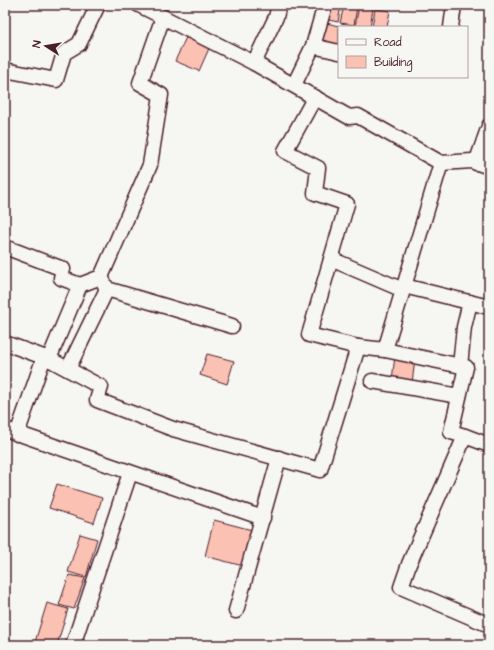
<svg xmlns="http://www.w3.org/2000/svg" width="494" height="650" font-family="'Architects Daughter',sans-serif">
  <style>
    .building { fill: #fbc1b3; stroke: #4a1f2b }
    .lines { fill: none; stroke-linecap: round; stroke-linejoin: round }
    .minor-casing { stroke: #4a1f2b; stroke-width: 17 }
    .minor { stroke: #f6f6f2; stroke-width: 14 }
  </style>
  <rect width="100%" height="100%" fill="#f6f6f2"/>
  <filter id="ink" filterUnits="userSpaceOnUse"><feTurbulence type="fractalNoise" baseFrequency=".025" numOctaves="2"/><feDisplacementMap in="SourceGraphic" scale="8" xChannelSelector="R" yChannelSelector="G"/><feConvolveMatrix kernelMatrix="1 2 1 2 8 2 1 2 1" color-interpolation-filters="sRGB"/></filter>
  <g filter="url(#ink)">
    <g class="building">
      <polygon points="327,5 341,5 338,22 324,19"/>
      <polygon points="344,5 357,7 354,25 340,23"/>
      <polygon points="359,6 373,8 370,27 355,26"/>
      <polygon points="375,9 390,11 387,27 372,27"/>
      <polygon points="323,22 342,27 339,27 339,46 322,42"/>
      <polygon points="188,33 211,44 199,71 175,61"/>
      <polygon points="207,354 234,361 227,384 200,375"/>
      <polygon points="395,356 415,360 412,383 392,380"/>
      <polygon points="57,484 102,498 94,523 49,508"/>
      <polygon points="214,520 252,530 243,566 205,556"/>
      <polygon points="80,534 97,539 86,577 68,572"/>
      <polygon points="69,575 85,578 74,609 59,605"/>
      <polygon points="47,603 68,609 57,645 34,645"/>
    </g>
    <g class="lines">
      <defs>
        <g id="minor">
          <polyline points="139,5 254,63 349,117 358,116 441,163 472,161 489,167"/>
          <polyline points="451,27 454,5"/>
          <polyline points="313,46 339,52"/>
          <polyline points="254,63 276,17 279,5"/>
          <polyline points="5,70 56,80 64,53 79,44 98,5"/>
          <polyline points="294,85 313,46 325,5"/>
          <polyline points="315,97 285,151 318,168 315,193 347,204 309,335 358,347"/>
          <polyline points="476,163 489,126"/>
          <polyline points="5,247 63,269 61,278 80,285"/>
          <polyline points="331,259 403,290"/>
          <polyline points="101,277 107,289 232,326"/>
          <polyline points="404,286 489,307"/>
          <polyline points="5,343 49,359 101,387 97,400 173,429 320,470 358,347 385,350 441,163"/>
          <polyline points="385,350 466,367 451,432 465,436 409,564 401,587 489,625"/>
          <polyline points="49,359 80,285 101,277 150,165 161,95 140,83 163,17"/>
          <polyline points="460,366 464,327 470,302"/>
          <polyline points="68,369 107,289"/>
          <polyline points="372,381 459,396"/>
          <polyline points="5,429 263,518"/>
          <polyline points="17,434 44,357"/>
          <polyline points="465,436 489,445"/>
          <polyline points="236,611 279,458"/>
          <polyline points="73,645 130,473"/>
        </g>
      </defs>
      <use href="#minor" class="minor-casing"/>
      <use href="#minor" class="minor"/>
    </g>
  </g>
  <rect width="494" height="650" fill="none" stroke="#f6f6f2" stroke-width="20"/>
  <rect x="10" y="10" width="474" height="630" fill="none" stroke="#4a1f2b" stroke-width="1.5" filter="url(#ink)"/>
  <rect x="338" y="26" width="130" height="52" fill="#f6f6f2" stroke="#b1a0a2"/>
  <rect x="346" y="39" width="20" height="6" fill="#f6f6f2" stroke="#b1a0a2"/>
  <text x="374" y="46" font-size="12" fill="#4a1f2b">Road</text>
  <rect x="346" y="56" width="20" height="12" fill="#fbc1b3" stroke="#b1a0a2"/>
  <text x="374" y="66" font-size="12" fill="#4a1f2b">Building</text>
  <g transform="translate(46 46) rotate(282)" stroke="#f6f6f2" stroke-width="3" paint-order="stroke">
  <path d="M0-3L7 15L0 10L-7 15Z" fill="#4a1f2b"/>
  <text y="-6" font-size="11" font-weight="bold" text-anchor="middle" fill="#4a1f2b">N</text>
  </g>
</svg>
